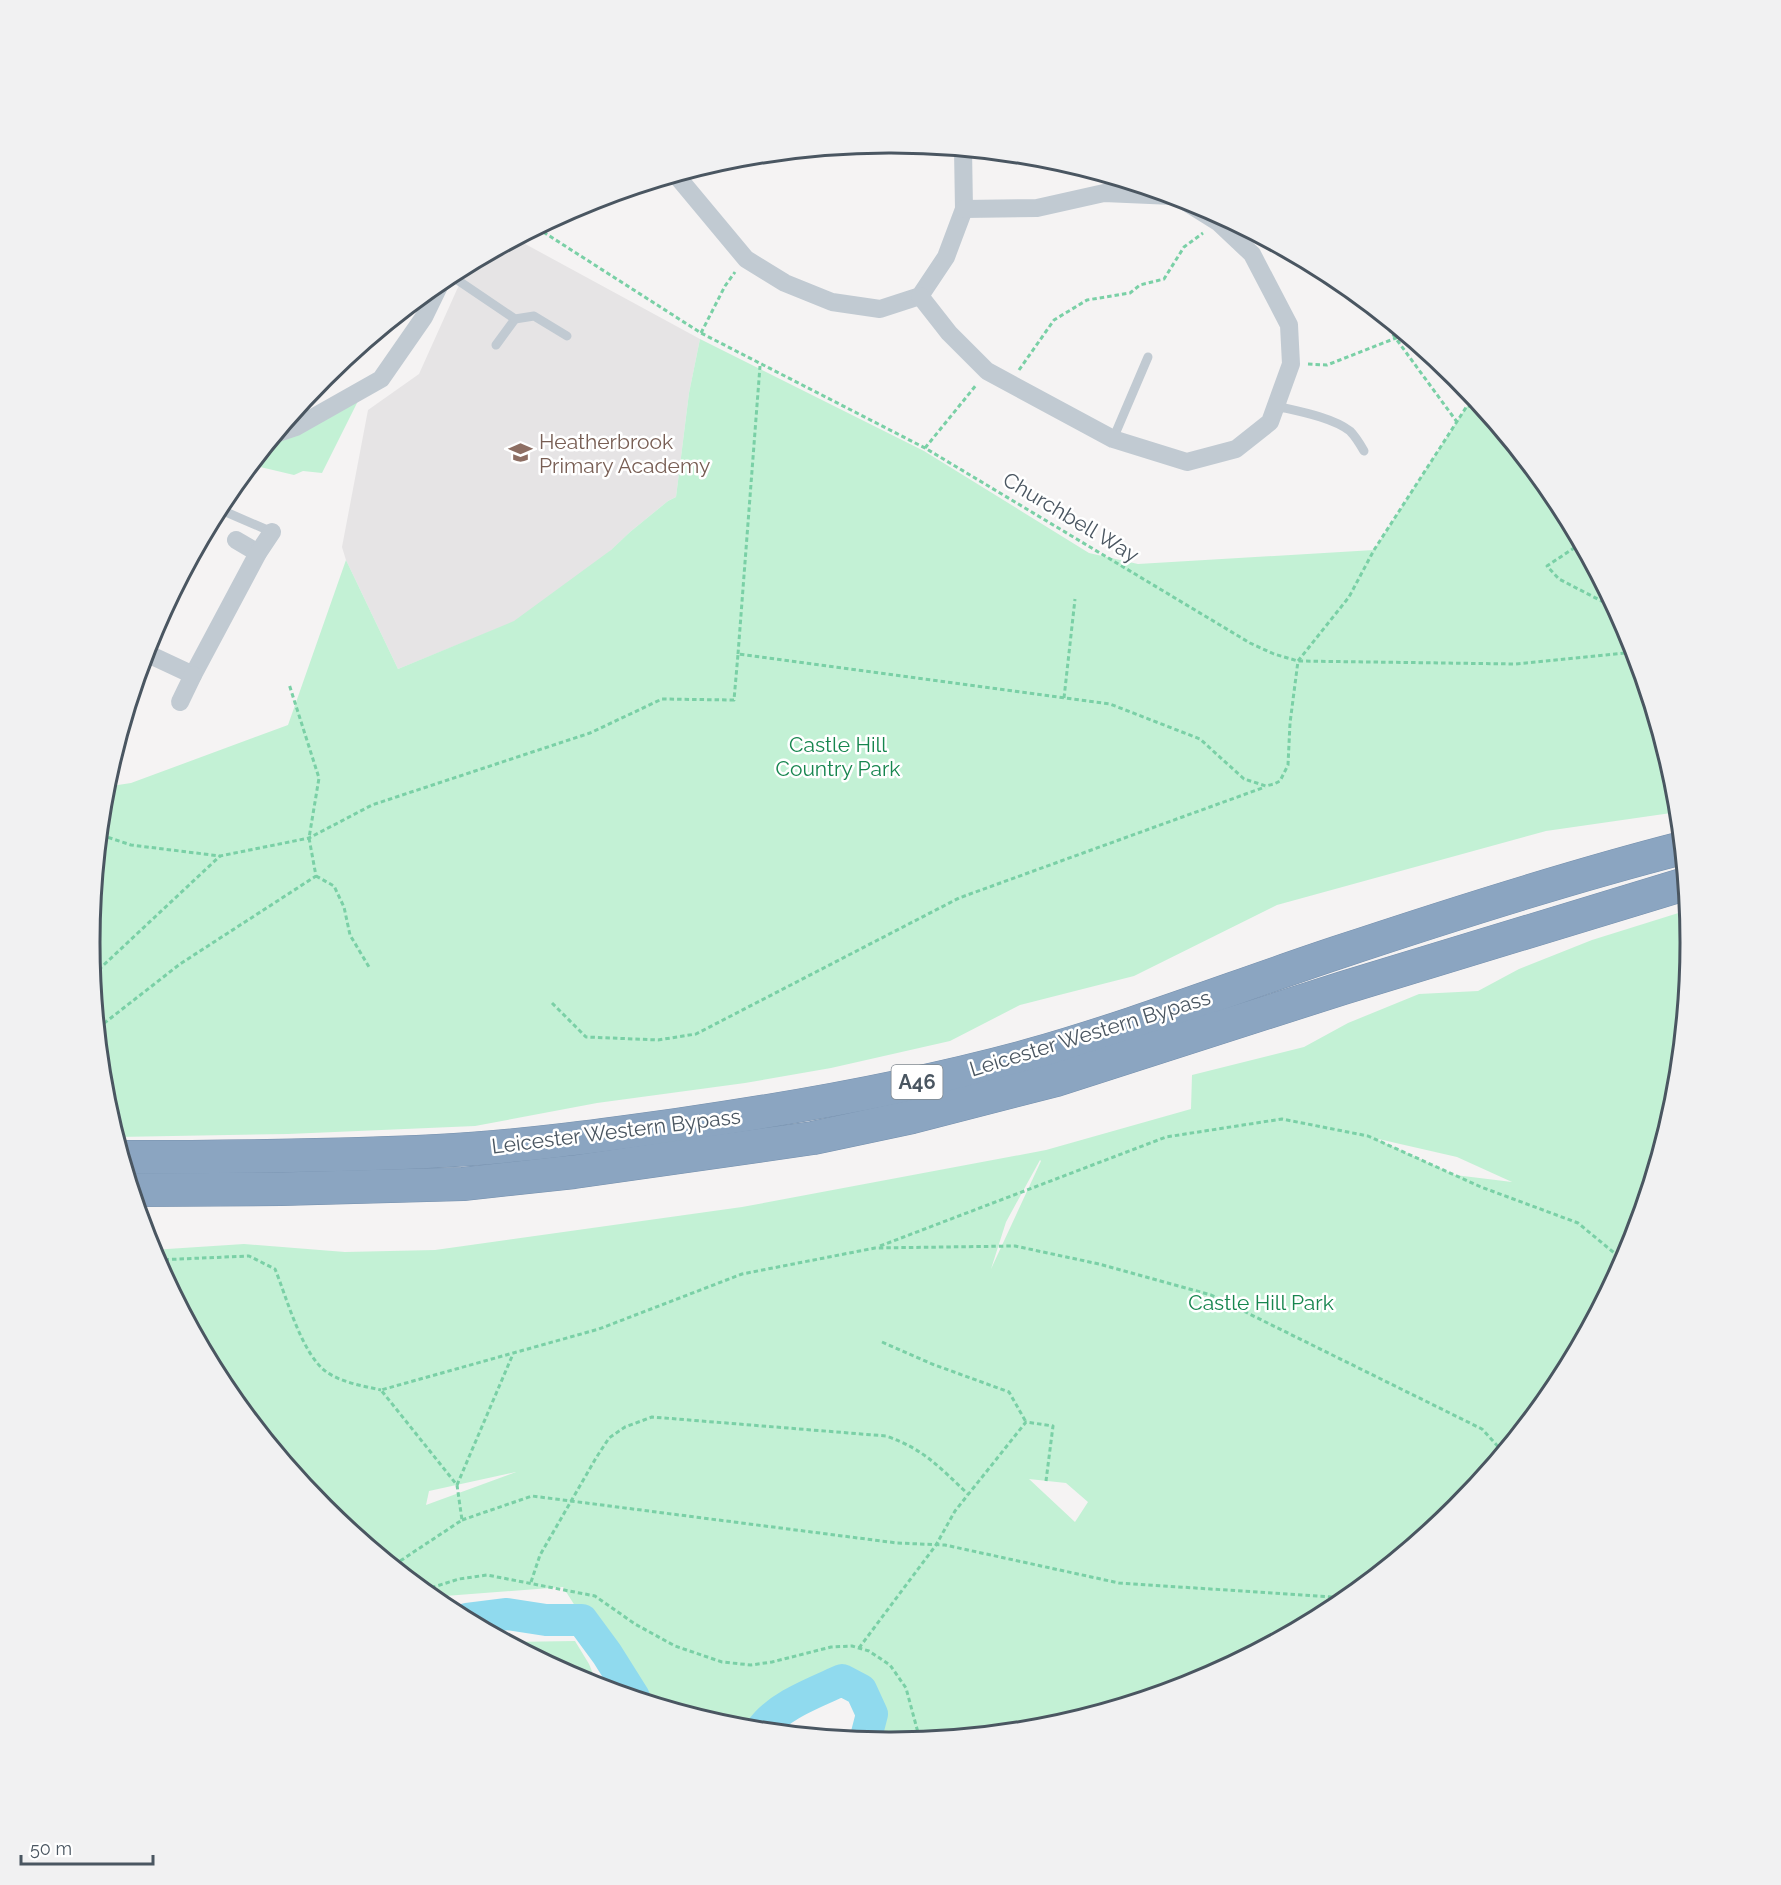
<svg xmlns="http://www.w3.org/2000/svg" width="1781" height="1885" font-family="Raleway,sans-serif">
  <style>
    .education { fill: #e6e4e5 }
    .green { fill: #c3f1d5; fill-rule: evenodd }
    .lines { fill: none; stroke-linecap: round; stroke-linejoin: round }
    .river { stroke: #90daee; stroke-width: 32 }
    .highway-casing { stroke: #7690ad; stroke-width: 34 }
    .path { stroke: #7ad0a6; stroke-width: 3; stroke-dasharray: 4.5 3; stroke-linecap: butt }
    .lane { stroke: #c1cad2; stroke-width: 9 }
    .street { stroke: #c1cad2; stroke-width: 18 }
    .highway { stroke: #8ba5c1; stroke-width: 33 }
    .labels { text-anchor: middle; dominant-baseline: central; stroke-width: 5; stroke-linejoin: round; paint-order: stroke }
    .shield { fill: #fff; stroke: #808990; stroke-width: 1.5 }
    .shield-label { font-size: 20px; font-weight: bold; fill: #4a5661 }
    .education-label { font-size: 21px; fill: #785e54; stroke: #fff; text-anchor: start }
    .street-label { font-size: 21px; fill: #4a5661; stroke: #fff }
    .park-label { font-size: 21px; fill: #17864f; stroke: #fff }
    .rim { fill: none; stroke: #4a5661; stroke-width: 3 }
  </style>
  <rect width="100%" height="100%" fill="#f5f3f3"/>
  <polygon class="education" points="516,239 700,339 689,393 676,497 668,501 630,532 582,578 526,617 398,669 346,560 342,547 368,410 419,374 468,265"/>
  <g class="green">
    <polygon points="700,339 924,451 1089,553 1138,564 1374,550 1467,406 1475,399 1556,498 1630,636 1676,787 1678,812 1546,831 1277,905 1134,976 1020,1005 950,1041 831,1068 745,1083 597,1103 475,1126 288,1134 117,1137 105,1098 90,942 105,787 131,783 288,725 346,560 398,669 514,621 611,550 630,532 668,501 676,497 689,393"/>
    <polygon points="364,389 322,473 303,471 294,475 252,465 278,433"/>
    <path d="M1688,910L1691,943L1676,1099L1630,1249L1556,1388L1456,1509L1335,1608L1197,1682L1046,1728L890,1743L875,1742L842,1680L770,1731L734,1728L633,1697L563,1587L432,1597L324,1508L225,1387L152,1250L244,1244L345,1252L435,1250L742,1207L1046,1150L1191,1109L1192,1075L1304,1047L1348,1023L1419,994L1478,991L1519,969L1592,940ZM1374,1138L1457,1157L1512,1182L1455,1175ZM1040,1160L1041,1161L991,1269L1006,1222ZM516,1472L426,1505L429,1491ZM1029,1479L1066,1483L1088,1502L1075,1522Z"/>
    <polygon points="575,1641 589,1664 598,1686 584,1682 509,1642"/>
  </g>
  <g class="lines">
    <g class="river">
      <polyline points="467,1619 507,1614 546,1620 582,1620 607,1654 634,1697"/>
      <path d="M761,1730C777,1706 816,1692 842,1680L861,1690L872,1714L865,1741"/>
    </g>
    <defs>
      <g id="highway">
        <path d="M123,1157C228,1157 332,1156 437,1151C517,1147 597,1136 676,1125C796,1108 914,1087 1031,1055C1134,1026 1234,987 1336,953C1450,915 1565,878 1682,848"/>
        <polyline points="133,1190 281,1189 463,1184 574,1172 813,1138 912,1117 1056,1080 1343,988 1685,884"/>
      </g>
    </defs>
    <use href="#highway" class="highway-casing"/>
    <g class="path">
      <polyline points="537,228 701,333 925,448 1250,643 1274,654 1298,661 1516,664 1635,652"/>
      <polyline points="1375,310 1457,422"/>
      <polyline points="701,333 725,286 735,272"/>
      <polyline points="1308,364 1327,365 1396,338 1403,333"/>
      <polyline points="1019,370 1054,320 1087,300 1130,293 1140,285 1164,279 1184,247 1203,233"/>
      <polyline points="925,448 977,384"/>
      <polyline points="1579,541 1574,548 1547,566 1559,579 1615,608"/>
      <polyline points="738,654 760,366"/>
      <polyline points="1064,698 1075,599"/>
      <polyline points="101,835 131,845 220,856 309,838 372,805 590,733 662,699 734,700 738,654 1110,704 1200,739 1244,779 1266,786 1274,784 1280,781 1288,765 1290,723 1298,661 1349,597 1374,550 1467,406 1482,408"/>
      <polyline points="316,876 334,886 344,907 350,935 369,967"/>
      <polyline points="93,975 220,856"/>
      <polyline points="552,1003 586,1037 658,1040 696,1034 959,898 1265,787"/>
      <polyline points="98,1028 180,964 316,876 309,838 319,778 289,684"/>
      <polyline points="880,1246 1166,1137 1282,1119 1368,1136 1481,1187 1578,1223 1624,1261"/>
      <path d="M157,1260L249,1256L275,1269C287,1298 302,1356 328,1373C344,1383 363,1386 381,1390"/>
      <polyline points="882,1342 932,1364 1009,1392 1026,1422"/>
      <polyline points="457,1485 513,1354"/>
      <polyline points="462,1520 532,1496 897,1543 945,1545 1119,1583 1348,1598"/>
      <polyline points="394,1565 462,1520 457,1485 381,1390 599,1329 742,1274 875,1248 1015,1246 1099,1264 1211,1295 1482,1429 1503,1452"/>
      <path d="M531,1582L540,1555L596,1458L609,1438L625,1427L652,1417L886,1436C924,1449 939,1467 968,1494"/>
      <polyline points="424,1590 459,1579 487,1575 595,1596 635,1624 675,1646 722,1662 751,1665 772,1662 831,1647 852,1646 869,1651 890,1665 906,1688 920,1740"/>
      <polyline points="859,1648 936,1545 955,1511 1026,1422 1053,1426 1046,1481"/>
    </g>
    <g class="lane">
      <polyline points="450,275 515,319 496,345"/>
      <polyline points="515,319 534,316 567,336"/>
      <path d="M1276,406C1297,411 1332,417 1350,431C1355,436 1360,444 1364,451"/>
      <polyline points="1113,439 1148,357"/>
      <polyline points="219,509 272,532"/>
    </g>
    <g class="street">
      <polyline points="676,175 746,259 785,283 832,302 880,309 920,296 946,257 964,209 963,149"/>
      <polyline points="964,209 1037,208 1104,193 1173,196"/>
      <polyline points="920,296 949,333 987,371 1113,439 1187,462 1236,449 1270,422 1291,364 1289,325 1252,254 1218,222 1178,197"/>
      <polyline points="278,433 296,427 381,379 424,317 442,280"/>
      <polyline points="236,540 258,553"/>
      <polyline points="146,653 193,675 258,553 272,532"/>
      <polyline points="180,702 193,675"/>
    </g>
    <use href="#highway" class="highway"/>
  </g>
  <defs>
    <symbol id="school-bare" viewBox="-9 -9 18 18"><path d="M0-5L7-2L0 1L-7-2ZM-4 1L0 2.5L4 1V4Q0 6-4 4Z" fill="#8d6e63" stroke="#fff" stroke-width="2.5" paint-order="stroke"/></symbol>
  </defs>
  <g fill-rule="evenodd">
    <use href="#school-bare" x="504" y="436" width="33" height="33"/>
  </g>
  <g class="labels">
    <rect class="shield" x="891.5" y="1065" width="51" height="34" rx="4.5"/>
    <g class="shield-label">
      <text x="917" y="1082">A46</text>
    </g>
    <g class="education-label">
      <text x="539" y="441">Heatherbrook<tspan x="539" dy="24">Primary Academy</tspan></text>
    </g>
    <g class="street-label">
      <text transform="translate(1071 517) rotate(31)">Churchbell Way</text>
      <text transform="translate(1090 1033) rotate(-17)">Leicester Western Bypass</text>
      <text transform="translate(616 1131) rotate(-7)">Leicester Western Bypass</text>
    </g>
    <g class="park-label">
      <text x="838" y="744">Castle Hill<tspan x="838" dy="24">Country Park</tspan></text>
      <text x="1261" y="1302">Castle Hill Park</text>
    </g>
  </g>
  <path d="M0 0H1781V1885H0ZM889 153H891A789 789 0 0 1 1680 942V943A789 789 0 0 1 891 1732H889A789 789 0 0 1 100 943V942A789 789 0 0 1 889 153Z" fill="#f1f1f2" fill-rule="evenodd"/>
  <path class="rim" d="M889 153H891A789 789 0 0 1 1680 942V943A789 789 0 0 1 891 1732H889A789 789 0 0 1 100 943V942A789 789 0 0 1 889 153Z"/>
  <path d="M21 1855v9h132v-9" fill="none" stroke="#4a5661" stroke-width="3"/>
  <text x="30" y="1855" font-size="18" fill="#4a5661" stroke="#ffffff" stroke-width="4.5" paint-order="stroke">50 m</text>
</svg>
